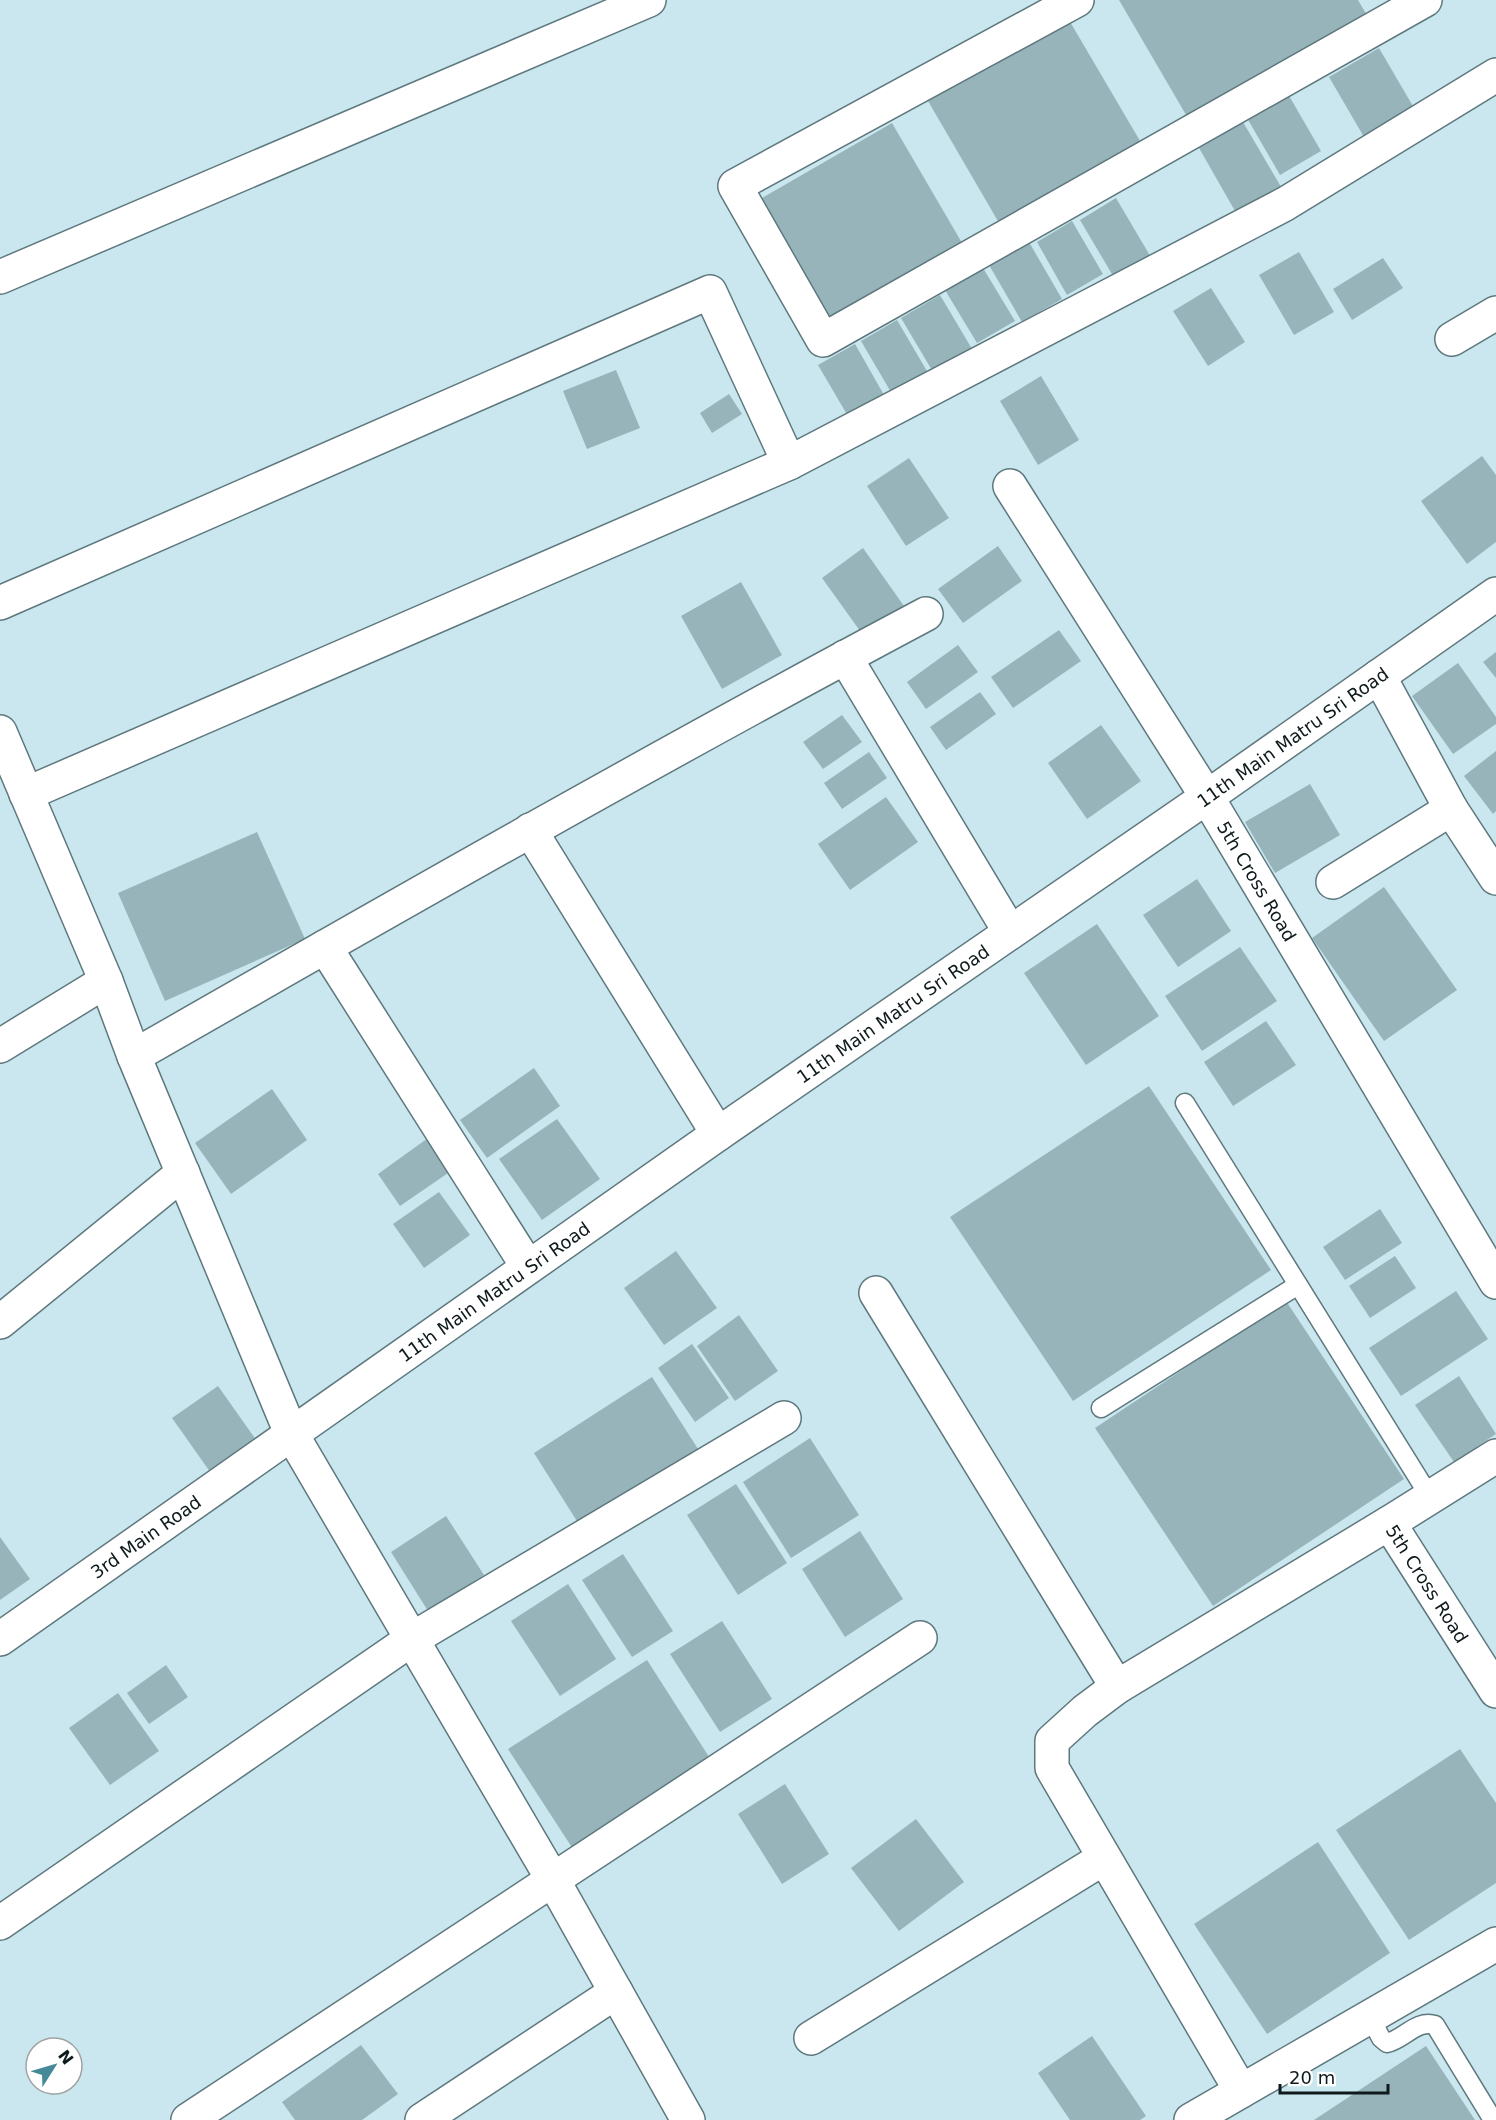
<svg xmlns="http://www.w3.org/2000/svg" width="1496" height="2120" font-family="'DejaVu Sans',sans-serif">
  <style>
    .building { fill: #98b4bb }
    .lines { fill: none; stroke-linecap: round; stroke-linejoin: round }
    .service-casing { stroke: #5e787e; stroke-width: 21 }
    .minor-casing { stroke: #5e787e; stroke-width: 36 }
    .tertiary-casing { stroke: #5e787e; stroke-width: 36 }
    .service { stroke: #fff; stroke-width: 18 }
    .minor { stroke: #fff; stroke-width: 33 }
    .tertiary { stroke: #fff; stroke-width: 33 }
    .labels { text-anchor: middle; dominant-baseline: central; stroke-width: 4.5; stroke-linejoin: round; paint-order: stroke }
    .street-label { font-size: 18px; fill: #0f1a1c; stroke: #fff }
  </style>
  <rect width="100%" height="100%" fill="#cae7ef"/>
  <g class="building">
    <polygon points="1119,0 1358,0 1368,17 1189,120"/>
    <polygon points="1069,20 1143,146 1002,228 928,101"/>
    <polygon points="1379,48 1414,108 1364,137 1329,77"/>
    <polygon points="1288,94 1321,151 1280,175 1247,118"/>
    <polygon points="1243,122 1284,192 1239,218 1199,148"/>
    <polygon points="892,123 965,248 830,326 757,201"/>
    <polygon points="1116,198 1152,259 1116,281 1080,220"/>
    <polygon points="1072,221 1103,274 1067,295 1037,242"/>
    <polygon points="1029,242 1062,299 1022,322 989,265"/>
    <polygon points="1299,252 1334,312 1294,335 1259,275"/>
    <polygon points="1383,258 1403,288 1352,320 1333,289"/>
    <polygon points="983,268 1015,321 977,343 945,290"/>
    <polygon points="1211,288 1245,342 1208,366 1173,311"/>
    <polygon points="940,295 975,354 936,377 901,318"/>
    <polygon points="897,320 931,378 895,399 861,341"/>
    <polygon points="855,344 888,402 852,423 818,365"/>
    <polygon points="616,370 640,428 587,449 563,391"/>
    <polygon points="1041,376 1079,440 1038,465 1000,401"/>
    <polygon points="729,394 742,414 712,433 700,413"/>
    <polygon points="1482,456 1496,475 1496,542 1467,564 1421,501"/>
    <polygon points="909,458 949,518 906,546 867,486"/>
    <polygon points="998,546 1022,581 963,623 938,589"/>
    <polygon points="863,548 904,606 863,635 822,578"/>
    <polygon points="741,582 782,655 722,689 681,616"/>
    <polygon points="1059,630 1081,661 1013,708 991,677"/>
    <polygon points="958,645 978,672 926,709 907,682"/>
    <polygon points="1496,652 1496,678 1483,662"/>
    <polygon points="1458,663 1496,717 1496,724 1453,754 1412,696"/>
    <polygon points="980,692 996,714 946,750 930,727"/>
    <polygon points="842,715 862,742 823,769 803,742"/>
    <polygon points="1101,725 1141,781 1087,819 1048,763"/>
    <polygon points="1496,751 1496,811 1493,814 1464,776"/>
    <polygon points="869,752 887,778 842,809 824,783"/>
    <polygon points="1310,784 1340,835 1275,873 1245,822"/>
    <polygon points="886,797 918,842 850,890 818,844"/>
    <polygon points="257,832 305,939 165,1001 118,893"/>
    <polygon points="1197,879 1231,931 1178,967 1143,915"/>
    <polygon points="1384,887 1457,990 1384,1041 1312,938"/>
    <polygon points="1097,924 1159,1016 1086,1065 1024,973"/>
    <polygon points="1240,947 1277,1001 1202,1051 1165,996"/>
    <polygon points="1266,1021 1296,1065 1233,1106 1204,1062"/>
    <polygon points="534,1068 560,1106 487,1158 460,1120"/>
    <polygon points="1149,1086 1271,1270 1073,1401 950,1217"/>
    <polygon points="272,1089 307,1140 231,1194 195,1143"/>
    <polygon points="557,1119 600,1179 542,1220 499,1159"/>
    <polygon points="428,1138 451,1171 400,1206 378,1174"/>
    <polygon points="439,1192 470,1235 424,1268 393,1224"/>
    <polygon points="1380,1209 1402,1243 1345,1280 1323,1247"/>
    <polygon points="676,1251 717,1308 664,1345 624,1288"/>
    <polygon points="1395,1256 1416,1288 1370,1318 1349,1286"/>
    <polygon points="1456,1291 1488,1339 1401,1396 1369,1348"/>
    <polygon points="1286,1301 1404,1479 1213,1606 1095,1428"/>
    <polygon points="739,1315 778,1371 735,1401 697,1346"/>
    <polygon points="692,1344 729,1398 695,1422 658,1368"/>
    <polygon points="1459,1376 1496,1434 1454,1462 1415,1405"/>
    <polygon points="652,1377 698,1449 580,1526 534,1453"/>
    <polygon points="218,1386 259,1444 213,1476 172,1418"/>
    <polygon points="810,1438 859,1515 791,1558 743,1482"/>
    <polygon points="736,1484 787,1563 738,1595 687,1515"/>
    <polygon points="446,1516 484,1575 428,1611 391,1552"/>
    <polygon points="860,1531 903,1599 845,1637 802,1569"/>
    <polygon points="0,1537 30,1579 0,1600"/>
    <polygon points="623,1554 673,1631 632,1657 582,1580"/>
    <polygon points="568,1584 616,1659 560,1696 511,1621"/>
    <polygon points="722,1621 772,1699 720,1732 670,1654"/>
    <polygon points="647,1660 711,1760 573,1849 508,1749"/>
    <polygon points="166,1665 188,1697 149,1724 127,1693"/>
    <polygon points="118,1693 159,1751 110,1785 69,1728"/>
    <polygon points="1460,1749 1496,1803 1496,1883 1409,1940 1336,1830"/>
    <polygon points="785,1784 829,1854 782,1884 738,1814"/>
    <polygon points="916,1819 964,1882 899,1931 851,1868"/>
    <polygon points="1318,1842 1390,1953 1267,2034 1194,1924"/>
    <polygon points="1092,2036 1146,2116 1140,2120 1070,2120 1038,2073"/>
    <polygon points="361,2045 398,2094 362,2120 295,2120 282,2102"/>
    <polygon points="1426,2046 1475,2120 1314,2120"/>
  </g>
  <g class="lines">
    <defs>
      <g id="service">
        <polyline points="1185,1103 1430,1497"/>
        <polyline points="1101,1408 1298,1285"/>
        <path d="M1370,2017L1381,2038L1387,2043C1403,2040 1417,2019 1435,2025L1493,2120"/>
      </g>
      <g id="minor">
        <polyline points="1077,0 735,186 823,340 1425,0"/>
        <polyline points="0,277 649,0"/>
        <polyline points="1452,339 1496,313"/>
        <path id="s1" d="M1010,486L1207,797L1496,1282"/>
        <polyline points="0,603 710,292 789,463"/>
        <polyline points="845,657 1010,932"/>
        <polyline points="1379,676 1451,809 1496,878"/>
        <polyline points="26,794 789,463 1285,204 1496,75"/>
        <polyline points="530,830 718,1134"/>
        <polyline points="1333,882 1451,809"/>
        <polyline points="325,947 528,1267"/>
        <polyline points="0,1046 106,981"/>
        <path d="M134,1056C396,906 659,756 926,614"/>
        <polyline points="876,1293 1117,1687"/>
        <polyline points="0,1322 183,1173"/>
        <path id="s2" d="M1496,1456L1389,1523L1496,1691"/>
        <path id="s3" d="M0,1639L718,1134L1207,797L1496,594"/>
        <polyline points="0,1923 412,1639 784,1418"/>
        <polyline points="811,2038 1104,1858"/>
        <polyline points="1241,2091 1052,1768 1052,1741 1085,1711 1117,1687 1389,1523"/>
        <polyline points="188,2120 920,1638"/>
        <polyline points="422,2120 616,1992"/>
        <polyline points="1191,2120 1496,1944"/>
      </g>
      <polyline id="tertiary" points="0,732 106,981 134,1056 291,1433 553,1880 688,2120"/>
    </defs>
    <use href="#service" class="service-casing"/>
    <use href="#minor" class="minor-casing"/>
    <use href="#tertiary" class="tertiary-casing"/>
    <use href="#service" class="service"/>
    <use href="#minor" class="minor"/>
    <use href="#tertiary" class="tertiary"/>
  </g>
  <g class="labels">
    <g class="street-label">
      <text stroke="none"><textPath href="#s3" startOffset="1576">11th Main Matru Sri Road</textPath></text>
      <text stroke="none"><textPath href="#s1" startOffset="466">5th Cross Road</textPath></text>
      <text stroke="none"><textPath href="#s3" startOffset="1090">11th Main Matru Sri Road</textPath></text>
      <text stroke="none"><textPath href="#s3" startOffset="604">11th Main Matru Sri Road</textPath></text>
      <text stroke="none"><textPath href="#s3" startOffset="178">3rd Main Road</textPath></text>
      <text stroke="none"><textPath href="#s2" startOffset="198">5th Cross Road</textPath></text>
    </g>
  </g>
  <g transform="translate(54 2066) rotate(53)"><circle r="28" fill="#ffffff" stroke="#9fa3a4" stroke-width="1.5"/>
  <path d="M0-4.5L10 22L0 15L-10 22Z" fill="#468999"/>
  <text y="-9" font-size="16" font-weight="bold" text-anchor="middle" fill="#0f1a1c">N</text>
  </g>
  <path d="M1280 2084v9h108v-9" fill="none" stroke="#0f1a1c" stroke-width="3"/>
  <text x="1289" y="2084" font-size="18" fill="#0f1a1c" stroke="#ffffff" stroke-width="4.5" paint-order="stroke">20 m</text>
</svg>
